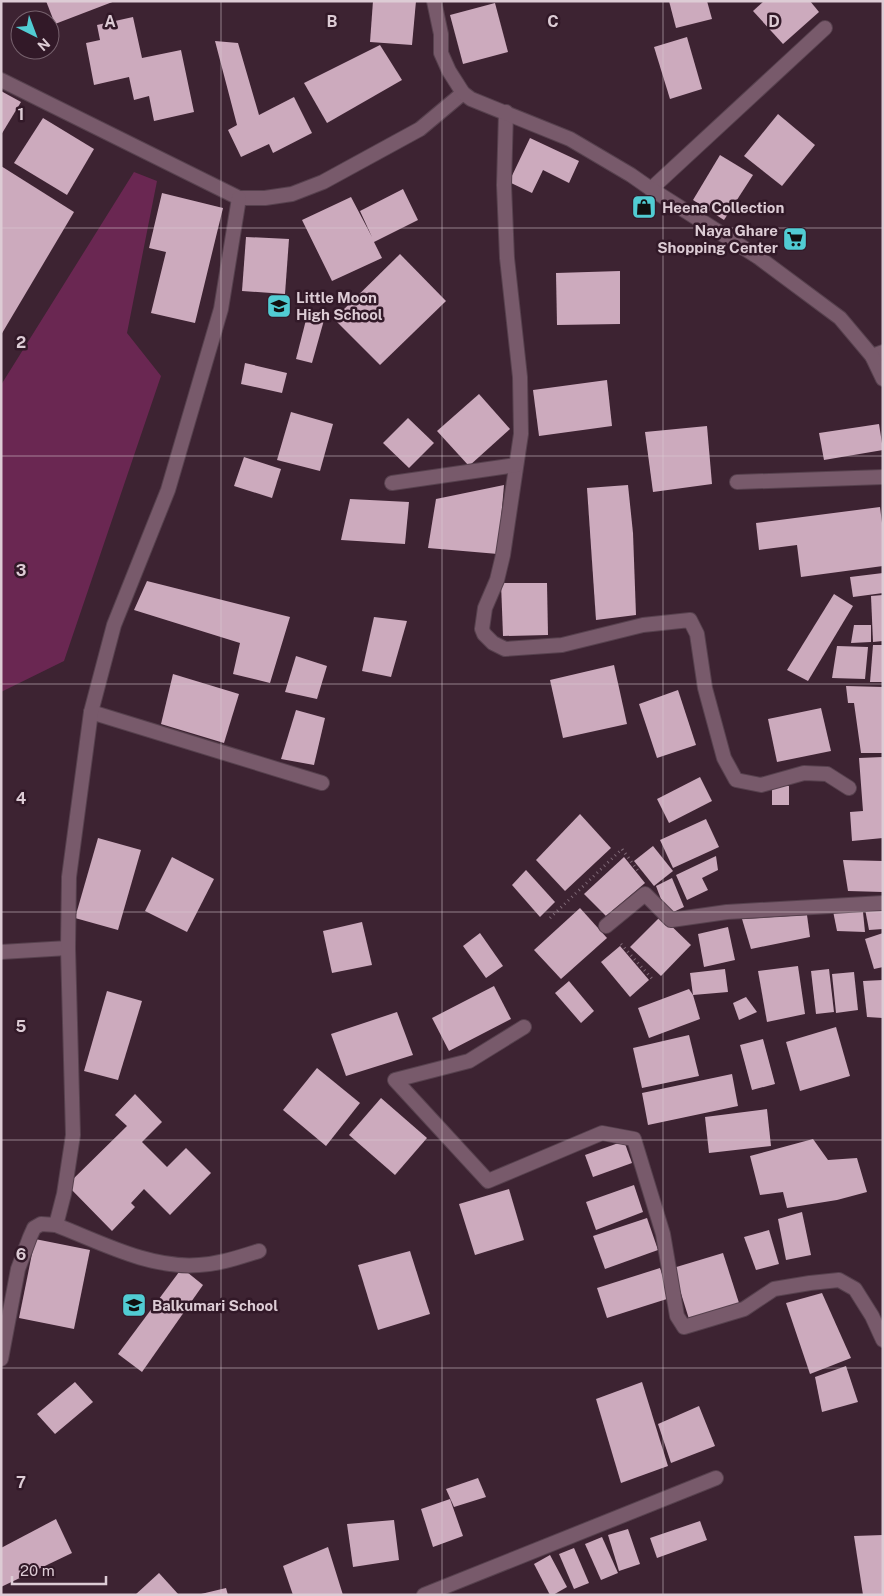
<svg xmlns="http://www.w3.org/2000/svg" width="884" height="1596" font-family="'Public Sans',sans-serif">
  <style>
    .green { fill: #6a2752 }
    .building { fill: #ccaabd }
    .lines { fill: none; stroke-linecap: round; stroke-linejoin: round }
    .service-casing { stroke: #57414e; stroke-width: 16 }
    .minor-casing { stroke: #57414e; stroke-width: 16 }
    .secondary-casing { stroke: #57414e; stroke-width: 16 }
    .path { stroke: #7f6976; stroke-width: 3; stroke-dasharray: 1 4; stroke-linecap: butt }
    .service { stroke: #785a6b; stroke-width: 14 }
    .minor { stroke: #785a6b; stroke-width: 14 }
    .secondary { stroke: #785a6b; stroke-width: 14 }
    .grid { fill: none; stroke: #ddccd5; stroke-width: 1; stroke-opacity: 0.55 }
    .labels { text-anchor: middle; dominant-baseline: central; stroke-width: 5; stroke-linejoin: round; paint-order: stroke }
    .poi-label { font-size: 15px; font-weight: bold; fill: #ddccd5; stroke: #321928; text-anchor: start }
    .grid-label { font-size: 16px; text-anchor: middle; font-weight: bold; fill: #ddccd5; stroke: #321928; stroke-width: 5; stroke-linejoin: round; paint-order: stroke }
  </style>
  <rect width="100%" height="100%" fill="#3d2332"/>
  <polygon class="green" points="134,172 157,181 127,333 161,376 64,661 1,692 1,385"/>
  <g class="building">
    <polygon points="46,1 115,1 55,24"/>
    <polygon points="373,1 416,1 412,45 370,42"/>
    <polygon points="669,1 707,1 712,19 676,28"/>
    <polygon points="764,1 810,1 819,12 783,44 753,11"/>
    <polygon points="495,3 508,52 463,64 450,15"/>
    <polygon points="133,17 142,58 181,50 194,112 154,121 149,96 134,100 129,77 94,85 86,43 100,40 97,25"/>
    <polygon points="687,37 702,89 670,99 654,47"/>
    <polygon points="215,41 238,43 259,115 294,97 312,133 273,153 269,144 241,157 228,130 237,125"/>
    <polygon points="380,45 402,80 327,123 304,83"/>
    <polygon points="1,91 21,102 1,135"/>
    <polygon points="778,114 815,145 782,186 744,156"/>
    <polygon points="43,118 94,149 67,195 14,163"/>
    <polygon points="530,138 579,161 569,183 543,170 532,193 509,182"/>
    <polygon points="720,155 753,175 724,220 693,200"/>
    <polygon points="1,166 74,212 1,335"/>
    <polygon points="403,189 418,220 374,242 382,258 332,281 302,220 351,197 372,237 360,211"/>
    <polygon points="162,193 223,208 195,323 151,313 166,252 149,248"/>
    <polygon points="246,237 289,239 285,294 242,291"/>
    <polygon points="400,254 446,301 380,365 334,319"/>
    <polygon points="620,271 620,324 557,325 556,273"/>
    <polygon points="307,316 324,320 312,363 296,359"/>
    <polygon points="245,363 287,373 282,393 241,384"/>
    <polygon points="607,380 612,426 539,436 533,390"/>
    <polygon points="479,394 510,429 469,466 437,431"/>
    <polygon points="291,412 333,424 320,471 277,460"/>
    <polygon points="408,418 434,443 409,468 383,443"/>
    <polygon points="879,424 883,450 824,460 819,433"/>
    <polygon points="707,426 712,484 653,492 645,432"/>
    <polygon points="244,457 281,469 272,498 234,486"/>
    <polygon points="504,485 498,554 428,548 436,499"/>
    <polygon points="628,485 633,533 636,615 596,620 587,488"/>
    <polygon points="350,499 409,502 405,544 341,540"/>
    <polygon points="880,507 883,531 883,566 801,577 797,545 759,550 756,523"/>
    <polygon points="883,573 883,593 853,597 850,577"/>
    <polygon points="147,581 290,617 270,683 233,674 240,643 134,610"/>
    <polygon points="501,583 547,583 548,635 503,636"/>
    <polygon points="834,594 853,606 808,681 787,670"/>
    <polygon points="883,595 883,641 873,642 871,596"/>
    <polygon points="374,617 407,621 391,677 362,671"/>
    <polygon points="854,625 871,625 871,642 851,643"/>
    <polygon points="873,645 883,645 883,682 870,682"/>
    <polygon points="837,646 868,647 865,679 832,678"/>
    <polygon points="296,656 327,666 317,699 285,692"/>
    <polygon points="614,665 627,724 563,738 550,680"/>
    <polygon points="173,674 239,694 224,743 161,724"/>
    <polygon points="846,686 883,687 883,753 861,753 854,703 848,703"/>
    <polygon points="678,690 696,745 657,758 639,704"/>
    <polygon points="821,708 831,751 777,762 768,719"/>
    <polygon points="296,710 325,718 314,765 281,759"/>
    <polygon points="883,757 883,838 852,841 850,812 863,811 859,758"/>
    <polygon points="700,777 712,801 669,823 657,799"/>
    <rect x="772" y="786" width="17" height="19"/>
    <polygon points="580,814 611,848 565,891 536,860"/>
    <polygon points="706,819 719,847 673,868 660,840"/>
    <polygon points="98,838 141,850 118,930 75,918"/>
    <polygon points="653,846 673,871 654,886 634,861"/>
    <polygon points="716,856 718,870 702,878 708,890 687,900 676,875"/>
    <polygon points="172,857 214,879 187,932 145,911"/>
    <polygon points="624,857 645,883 606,916 584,894"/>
    <polygon points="843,860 883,861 883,892 848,891"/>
    <polygon points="526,870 555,902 540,917 512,885"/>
    <polygon points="672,878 684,907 667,915 656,886"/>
    <polygon points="883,907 883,929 869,930 865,909"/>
    <polygon points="580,908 607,938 561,979 534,950"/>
    <polygon points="833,911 863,912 865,932 837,931"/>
    <polygon points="807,915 810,937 751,949 742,919"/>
    <polygon points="661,916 691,945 661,976 630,947"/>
    <polygon points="362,922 372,965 332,973 323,931"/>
    <polygon points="728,927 735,960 704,967 698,934"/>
    <polygon points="480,933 503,966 486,978 463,946"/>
    <polygon points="883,933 883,967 874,969 865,939"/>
    <polygon points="620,946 649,980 630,997 601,962"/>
    <polygon points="798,966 805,1014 767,1022 758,971"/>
    <polygon points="725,969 728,992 693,995 690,973"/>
    <polygon points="829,969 834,1012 816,1014 811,971"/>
    <polygon points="854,972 858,1010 836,1013 832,974"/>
    <polygon points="883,980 883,1018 867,1017 863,981"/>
    <polygon points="569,981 594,1011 581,1023 555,993"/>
    <polygon points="494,986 511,1019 449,1051 432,1018"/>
    <polygon points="689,989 693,995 700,1019 649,1038 638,1008"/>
    <polygon points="107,991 142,1001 118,1080 84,1071"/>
    <polygon points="746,997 757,1012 739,1020 733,1003"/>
    <polygon points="397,1012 413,1055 346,1076 331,1034"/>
    <polygon points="836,1027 850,1076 800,1091 786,1042"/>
    <polygon points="689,1035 699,1076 642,1088 633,1048"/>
    <polygon points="763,1039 775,1084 752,1090 740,1045"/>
    <polygon points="317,1068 360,1103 326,1146 283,1110"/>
    <polygon points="732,1074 738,1106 648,1125 642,1093"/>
    <polygon points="135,1094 162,1122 142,1142 167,1167 186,1148 211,1173 170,1215 144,1189 131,1203 135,1207 112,1231 67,1185 127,1126 115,1115"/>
    <polygon points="381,1098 427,1138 395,1175 349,1135"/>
    <polygon points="767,1109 771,1146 709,1153 705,1117"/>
    <polygon points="813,1139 828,1160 857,1158 867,1192 837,1200 787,1208 783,1192 760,1195 750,1156"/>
    <polygon points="624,1141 632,1163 593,1177 585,1155"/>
    <polygon points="634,1185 643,1212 596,1230 586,1202"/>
    <polygon points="509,1189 524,1240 475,1255 459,1204"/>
    <polygon points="802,1212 811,1255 786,1260 778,1219"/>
    <polygon points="647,1218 658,1250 605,1269 593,1236"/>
    <polygon points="769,1230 779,1264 756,1270 744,1237"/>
    <polygon points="35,1239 90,1250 74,1329 19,1318"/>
    <polygon points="410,1251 430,1314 378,1330 358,1265"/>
    <polygon points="723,1253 739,1303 689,1319 673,1268"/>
    <polygon points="182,1268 203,1285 142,1372 118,1354"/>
    <polygon points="660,1268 670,1298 607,1318 597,1288"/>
    <polygon points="822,1293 851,1358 810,1374 786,1303"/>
    <polygon points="846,1366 858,1402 822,1412 815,1377"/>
    <polygon points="75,1382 93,1402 55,1434 37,1414"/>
    <polygon points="642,1382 668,1466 621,1483 596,1399"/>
    <polygon points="699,1406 715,1446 671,1463 658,1424"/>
    <polygon points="478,1478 486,1497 454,1507 446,1489"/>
    <polygon points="450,1499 463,1536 433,1547 421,1509"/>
    <polygon points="56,1519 72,1553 1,1587 1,1548"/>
    <polygon points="394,1520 399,1560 353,1567 347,1524"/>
    <polygon points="700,1521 707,1540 657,1558 650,1538"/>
    <polygon points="628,1529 640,1564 619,1571 608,1535"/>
    <polygon points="883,1535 883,1595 863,1595 854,1536"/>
    <polygon points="602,1537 618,1573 601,1580 585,1544"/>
    <polygon points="328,1547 343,1595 293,1595 283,1566"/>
    <polygon points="574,1548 589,1583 574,1589 559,1554"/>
    <polygon points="550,1555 567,1587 553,1595 550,1595 534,1564"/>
    <polygon points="159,1573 179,1595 135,1595"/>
    <polygon points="226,1588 228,1595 201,1595 201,1594"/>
  </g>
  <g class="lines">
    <defs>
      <g id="service">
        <polyline points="1,952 68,948"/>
        <path d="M56,1225C100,1242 150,1269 199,1265C220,1264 239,1257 259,1251"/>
      </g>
      <g id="minor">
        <polyline points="1,80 239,198 265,198 292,194 323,182 420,129 463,93"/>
        <polyline points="506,112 504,185 507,258 520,377 521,434 503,555 497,580 485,608 482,629 484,634 493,643 505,649 562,645 643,625 690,620 697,634 705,688 724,758 736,780 761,785 804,773 827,774 849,788"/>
        <polyline points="651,189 825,28"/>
        <polyline points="872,356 883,352"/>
        <polyline points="737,482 883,477"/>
        <polyline points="392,483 516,465"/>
        <polyline points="91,712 322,783"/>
        <polyline points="606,926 645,894 671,920 727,912 883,903"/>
        <polyline points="524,1027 469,1061 395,1080 488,1181 602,1133 634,1139 663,1234 677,1316 684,1327 744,1309 774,1289 810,1283 839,1280 855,1289 872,1316 883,1340"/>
        <polyline points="1,1359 18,1269 30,1237 34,1228 41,1224 56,1225 64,1194 73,1135 68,948 69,877 91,712 114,625 168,490 221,309 239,198"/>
        <polyline points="424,1595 716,1478"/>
      </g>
      <polyline id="secondary" points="434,1 441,34 441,53 449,71 463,93 471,99 570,139 631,175 651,189 758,257 840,318 872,356 883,379"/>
    </defs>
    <use href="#service" class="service-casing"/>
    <use href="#minor" class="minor-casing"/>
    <use href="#secondary" class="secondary-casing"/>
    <g class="path">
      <polyline points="550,918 622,849 639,872"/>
      <polyline points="621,944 654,981"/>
    </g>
    <use href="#service" class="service"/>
    <use href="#minor" class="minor"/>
    <use href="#secondary" class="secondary"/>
  </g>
  <path class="grid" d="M221,1V1595M442,1V1595M663,1V1595M1,228H883M1,456H883M1,684H883M1,912H883M1,1140H883M1,1368H883"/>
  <defs>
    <symbol id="shop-square" viewBox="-11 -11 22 22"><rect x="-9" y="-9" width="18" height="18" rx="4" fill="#51ccd3" stroke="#321928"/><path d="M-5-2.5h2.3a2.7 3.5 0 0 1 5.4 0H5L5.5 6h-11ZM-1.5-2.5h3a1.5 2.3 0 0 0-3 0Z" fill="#111"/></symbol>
    <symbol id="supermarket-square" viewBox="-11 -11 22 22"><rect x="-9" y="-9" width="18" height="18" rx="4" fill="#51ccd3" stroke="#321928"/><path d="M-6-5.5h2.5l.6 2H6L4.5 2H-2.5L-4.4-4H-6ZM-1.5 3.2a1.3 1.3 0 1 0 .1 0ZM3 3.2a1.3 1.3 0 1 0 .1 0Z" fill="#111"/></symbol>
    <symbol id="school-square" viewBox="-11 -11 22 22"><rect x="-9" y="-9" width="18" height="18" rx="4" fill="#51ccd3" stroke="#321928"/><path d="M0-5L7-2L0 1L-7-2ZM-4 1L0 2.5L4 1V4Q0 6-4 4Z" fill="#111"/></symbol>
  </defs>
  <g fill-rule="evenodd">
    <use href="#shop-square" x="630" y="193" width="28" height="28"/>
    <use href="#supermarket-square" x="781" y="225" width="28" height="28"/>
    <use href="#school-square" x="265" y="292" width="28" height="28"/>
    <use href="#school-square" x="120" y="1291" width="28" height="28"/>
  </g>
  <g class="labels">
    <g class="poi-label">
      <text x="662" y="207">Heena Collection</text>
      <text x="778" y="230" text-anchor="end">Naya Ghare<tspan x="778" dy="17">Shopping Center</tspan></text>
      <text x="296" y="297">Little Moon<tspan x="296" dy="17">High School</tspan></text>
      <text x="152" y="1305">Balkumari School</text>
    </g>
  </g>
  <g class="grid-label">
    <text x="110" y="27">A</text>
    <text x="332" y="27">B</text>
    <text x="553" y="27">C</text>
    <text x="774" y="27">D</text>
    <text x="21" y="120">1</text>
    <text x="21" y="348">2</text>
    <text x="21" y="576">3</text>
    <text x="21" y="804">4</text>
    <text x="21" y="1032">5</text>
    <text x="21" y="1260">6</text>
    <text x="21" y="1488">7</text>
  </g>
  <rect width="884" height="1596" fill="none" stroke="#ddccd5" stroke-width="5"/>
  <g transform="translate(35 35) rotate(138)"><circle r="24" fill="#321928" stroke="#76616d"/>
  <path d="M0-4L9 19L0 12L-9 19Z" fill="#51ccd3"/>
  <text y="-8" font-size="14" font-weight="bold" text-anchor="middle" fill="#ddccd5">N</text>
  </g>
  <path d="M12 1576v8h94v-8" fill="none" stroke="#ddccd5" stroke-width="2.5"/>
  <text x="20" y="1576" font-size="15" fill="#ddccd5" stroke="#321928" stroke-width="4" paint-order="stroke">20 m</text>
</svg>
